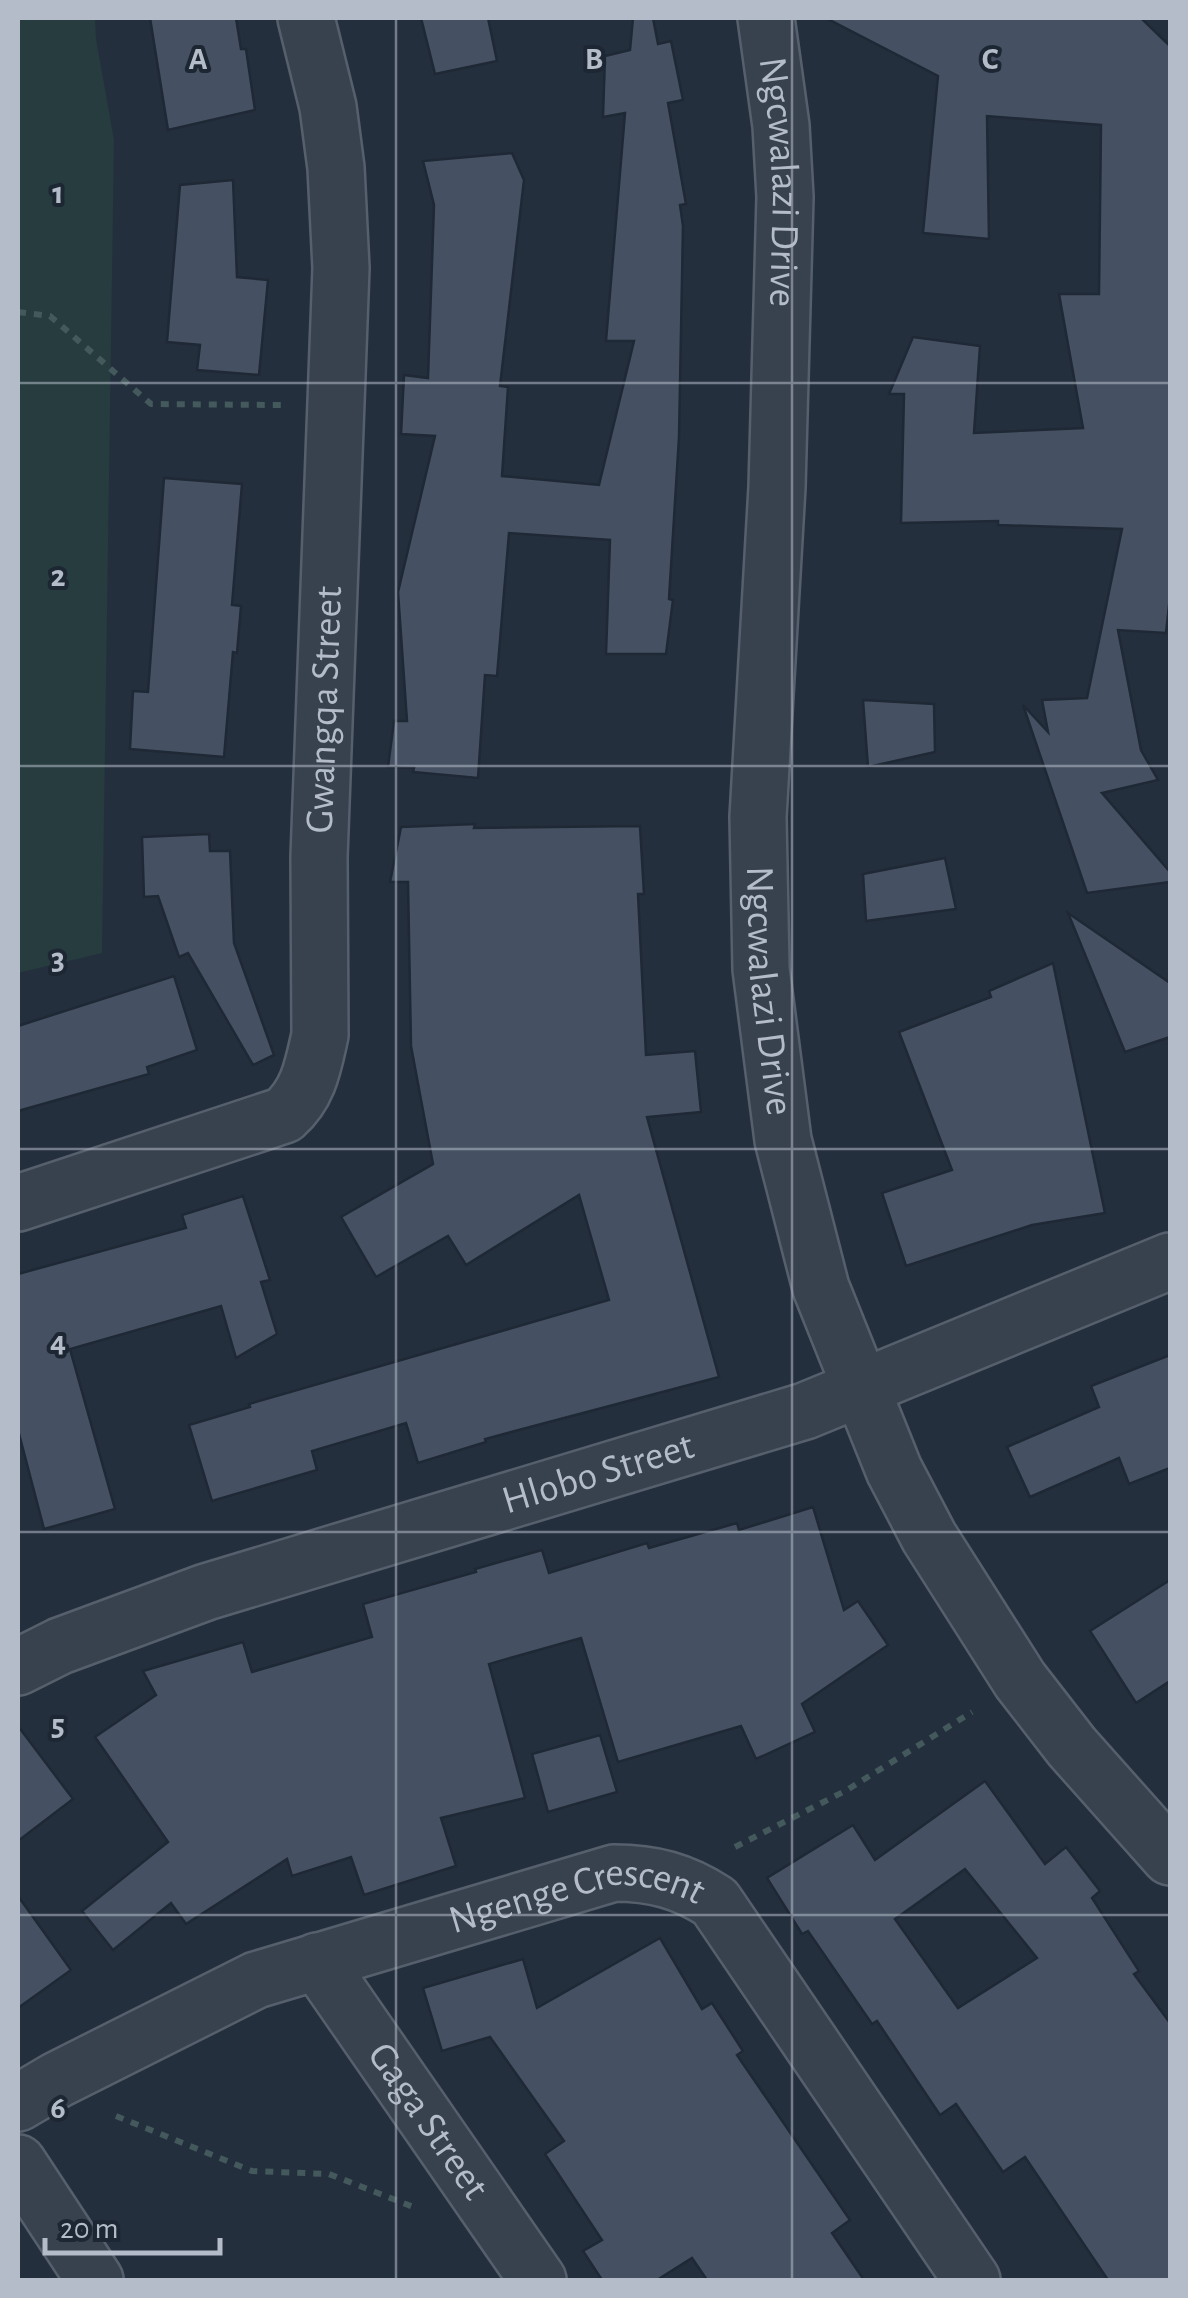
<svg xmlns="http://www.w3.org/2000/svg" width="1188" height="2298" font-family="'Alegreya Sans',sans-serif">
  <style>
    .green { fill: #263c3f }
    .building { fill: #455162; stroke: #1f2835; stroke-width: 2.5; fill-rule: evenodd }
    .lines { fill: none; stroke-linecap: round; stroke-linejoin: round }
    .street-casing { stroke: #565f6c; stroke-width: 60 }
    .path { stroke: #44595c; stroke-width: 6; stroke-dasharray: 8 8; stroke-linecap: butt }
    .street { stroke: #38414e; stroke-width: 55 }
    .grid { fill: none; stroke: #b4bcc9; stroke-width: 2.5; stroke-opacity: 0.55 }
    .labels { text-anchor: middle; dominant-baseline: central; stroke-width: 8; stroke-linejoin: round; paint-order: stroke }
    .street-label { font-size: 40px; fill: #b4bcc9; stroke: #1d2633 }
    .grid-label { font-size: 32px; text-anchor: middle; font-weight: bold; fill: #b4bcc9; stroke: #1d2633; stroke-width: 8; stroke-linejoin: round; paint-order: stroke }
  </style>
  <rect width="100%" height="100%" fill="#242f3e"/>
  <polygon class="green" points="18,18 95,18 96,39 114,140 102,953 18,973"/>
  <g class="building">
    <polygon points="150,18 236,18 241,49 246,49 255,110 168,130"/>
    <polygon points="421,18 488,18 497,61 435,74"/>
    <polygon points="633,18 653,18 658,44 671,41 683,100 668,103 686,204 680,205 683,226 679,437 669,599 673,600 666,654 606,654 610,540 509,533 497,676 485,675 478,778 413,772 414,768 388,767 394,721 407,721 398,592 435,436 401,434 404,375 428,378 434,205 423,161 512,153 524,180 500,386 508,387 502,476 599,485 634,341 606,341 625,113 603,117 605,56 630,50"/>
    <polygon points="826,18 1141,18 1170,46 1170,596 1166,633 1118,630 1141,750 1158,780 1102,793 1170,872 1170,882 1087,893 1023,705 1048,732 1042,700 1087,698 1122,529 998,525 998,521 901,523 904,394 889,394 913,337 980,346 974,433 1083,428 1059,294 1099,294 1101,125 987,116 989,239 923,233 938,76"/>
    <polygon points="233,180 237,277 268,280 259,375 197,370 200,345 167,342 180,185"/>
    <polygon points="164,478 242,484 232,605 241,606 237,653 233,652 224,757 130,749 133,691 148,692"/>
    <polygon points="863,700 934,704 935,752 868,767"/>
    <polygon points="475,824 474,828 640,826 644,894 638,894 646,1055 695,1051 701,1112 647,1117 719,1377 485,1439 486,1442 418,1463 406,1423 312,1451 317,1470 212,1501 189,1425 250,1407 249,1404 609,1300 579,1195 466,1265 448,1236 376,1277 341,1217 433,1164 411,1046 408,882 390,882 401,827"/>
    <polygon points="209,834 210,851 230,851 234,943 274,1055 253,1065 188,953 179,957 158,896 144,897 142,837"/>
    <polygon points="945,858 956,909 866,921 863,874"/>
    <polygon points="1068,913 1170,983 1170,1037 1125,1052"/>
    <polygon points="1053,963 1105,1213 1032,1225 906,1266 882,1193 952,1170 899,1032 991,997 989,991"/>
    <polygon points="174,976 197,1050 147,1067 149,1074 18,1111 18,1026"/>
    <polygon points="243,1196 270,1280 261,1282 277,1334 236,1358 221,1306 70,1349 115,1509 44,1529 18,1430 18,1274 186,1228 182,1215"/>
    <polygon points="1170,1355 1170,1468 1129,1484 1119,1458 1030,1497 1007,1447 1099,1407 1091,1386"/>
    <polygon points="813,1507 844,1610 858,1601 888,1645 802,1704 815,1732 756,1759 741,1726 618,1762 581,1638 489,1664 525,1798 441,1818 456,1866 364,1895 351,1857 292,1876 287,1859 186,1924 171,1903 113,1950 82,1911 168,1842 95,1737 156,1695 143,1671 243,1642 252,1672 372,1637 363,1604 476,1572 475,1569 542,1550 549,1573 647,1543 649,1548 737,1523 739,1530"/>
    <polygon points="1170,1580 1170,1681 1136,1703 1090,1631"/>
    <polygon points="18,1726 73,1799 18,1841"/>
    <polygon points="600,1735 617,1792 548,1812 532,1754"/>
    <path d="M985,1781L1045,1864L1066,1847L1100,1891L1092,1898L1139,1971L1134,1974L1170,2023V2280H1108L1025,2157L1003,2172L956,2104L940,2115L877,2021L872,2024L808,1931L802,1934L767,1878L853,1825L875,1860ZM965,1869L1037,1958L958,2008L895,1919Z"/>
    <polygon points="18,1896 71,1970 18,2008"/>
    <polygon points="660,1938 702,2009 712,2003 743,2051 737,2055 850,2220 832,2233 864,2280 707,2280 692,2258 657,2280 602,2280 583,2251 602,2240 545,2154 564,2141 490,2037 442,2051 423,1988 523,1959 537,2008"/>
  </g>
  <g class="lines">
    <defs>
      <g id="street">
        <path id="s1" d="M766,18L781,126L785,197L777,487L758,817L761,969L783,1140L821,1288L894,1470L929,1537L1020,1680L1072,1747L1170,1857"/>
        <path id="s2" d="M18,1203L284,1115C309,1093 313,1066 320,1035L319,857L341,268L336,168L328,107L306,18"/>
        <path id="s3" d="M18,1667L60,1646L206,1592L805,1411L1170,1261"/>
        <path id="s4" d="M317,1961L538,2280"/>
        <path id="s5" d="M18,2103L57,2080L256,1980L614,1873C653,1873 683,1881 715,1902L972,2280"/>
        <polyline points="18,2163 95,2280"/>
      </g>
    </defs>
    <use href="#street" class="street-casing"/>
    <g class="path">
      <polyline points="18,312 50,316 151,404 281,405"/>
      <polyline points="735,1847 847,1790 972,1712"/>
      <polyline points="116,2116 252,2171 329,2174 416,2208"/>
    </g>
    <use href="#street" class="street"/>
  </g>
  <path class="grid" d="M396,18V2280M792,18V2280M18,383H1170M18,766H1170M18,1149H1170M18,1532H1170M18,1915H1170"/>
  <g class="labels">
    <g class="street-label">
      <text stroke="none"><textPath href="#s1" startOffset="165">Ngcwalazi Drive</textPath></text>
      <text stroke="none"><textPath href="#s2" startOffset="695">Gwangqa Street</textPath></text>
      <text stroke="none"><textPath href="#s1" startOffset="975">Ngcwalazi Drive</textPath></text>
      <text stroke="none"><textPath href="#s3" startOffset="612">Hlobo Street</textPath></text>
      <text stroke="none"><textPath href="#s5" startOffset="602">Ngenge Crescent</textPath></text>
      <text stroke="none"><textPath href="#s4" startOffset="195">Gaga Street</textPath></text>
    </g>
  </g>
  <g class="grid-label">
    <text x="198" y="69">A</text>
    <text x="594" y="69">B</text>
    <text x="990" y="69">C</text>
    <text x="58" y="203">1</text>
    <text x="58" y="586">2</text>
    <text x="58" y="969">3</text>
    <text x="58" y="1352">4</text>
    <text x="58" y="1735">5</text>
    <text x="58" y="2118">6</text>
  </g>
  <rect width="1188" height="2298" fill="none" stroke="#b4bcc9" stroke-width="40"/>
  <path d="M45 2238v15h175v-15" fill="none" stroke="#b4bcc9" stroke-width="5"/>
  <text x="60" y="2238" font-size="30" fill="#b4bcc9" stroke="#1d2633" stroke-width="8" paint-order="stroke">20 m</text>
</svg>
